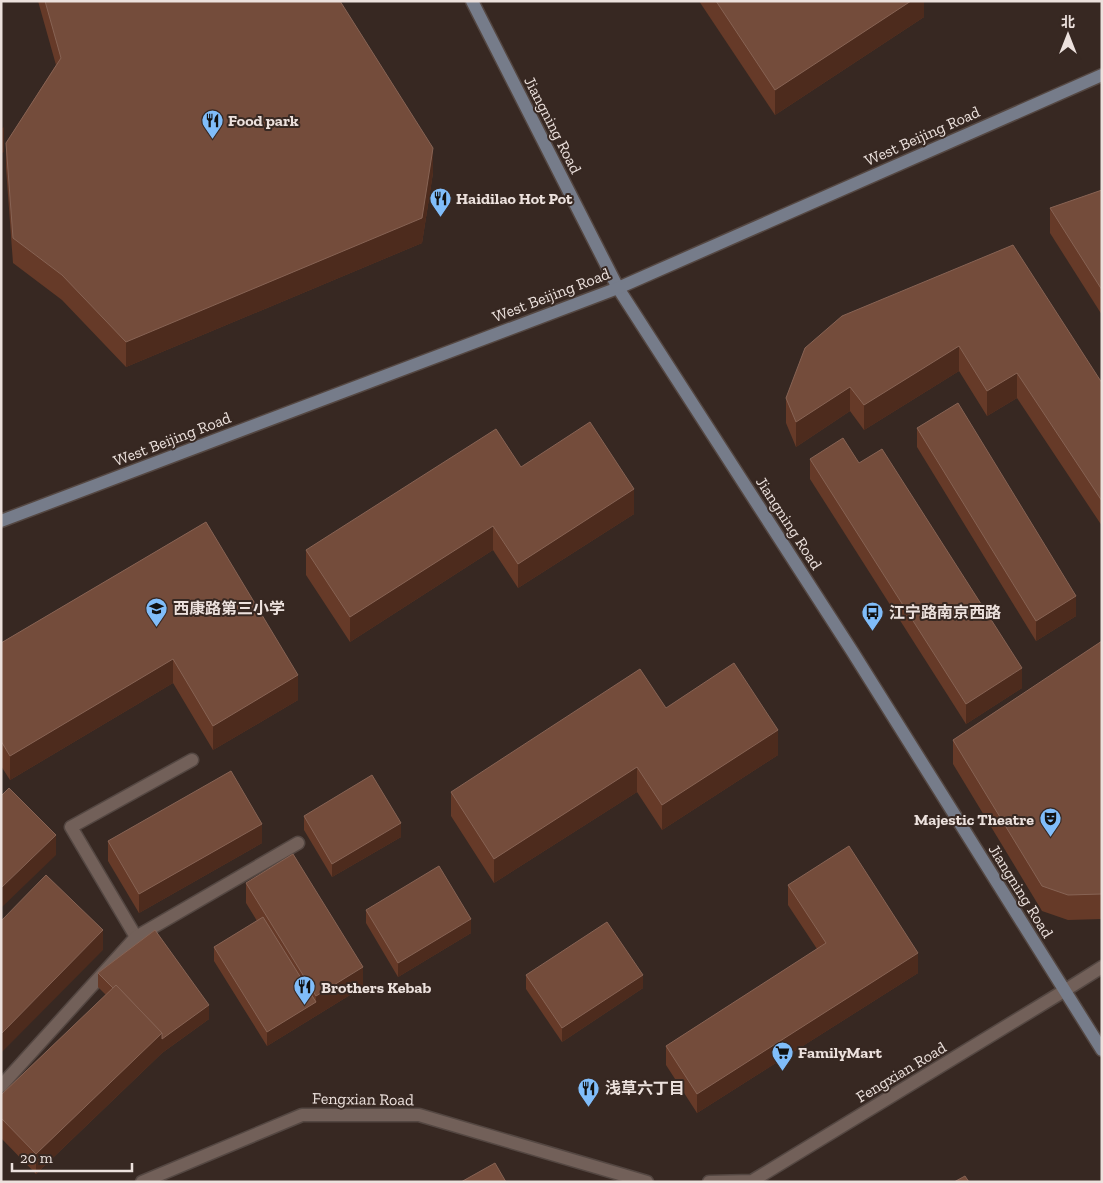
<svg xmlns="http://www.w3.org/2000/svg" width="1103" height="1183" font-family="'Zilla Slab','Noto Sans SC',serif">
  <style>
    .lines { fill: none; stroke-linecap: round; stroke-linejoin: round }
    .service-casing { stroke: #544742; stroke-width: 15 }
    .minor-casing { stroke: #544742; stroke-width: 15 }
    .secondary-casing { stroke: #544742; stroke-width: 15 }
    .service { stroke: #726059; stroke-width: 12 }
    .minor { stroke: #726059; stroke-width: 12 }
    .secondary { stroke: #767c8a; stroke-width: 12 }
    .wall { fill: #663a28 }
    .shaded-wall { fill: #4d2b1d }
    .building { fill: #744c3b; stroke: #876354 }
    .labels { text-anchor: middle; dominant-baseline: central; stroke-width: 4; stroke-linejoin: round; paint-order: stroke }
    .poi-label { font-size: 16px; font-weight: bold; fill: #ece1dd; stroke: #372822; text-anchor: start }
    .street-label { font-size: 16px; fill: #ece1dd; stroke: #372822 }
  </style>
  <rect width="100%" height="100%" fill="#372822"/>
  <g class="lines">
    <defs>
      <g id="service">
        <polyline points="136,937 71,827 192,760"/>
        <polyline points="1,1086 136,937 298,843"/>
      </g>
      <g id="minor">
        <polyline points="142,1182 302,1115 419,1115 647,1182"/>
        <polyline points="709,1182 752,1181 1064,991 1102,967"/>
      </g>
      <g id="secondary">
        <polyline points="472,1 618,288 852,651 1102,1050"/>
        <polyline points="1,521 618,288 1102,75"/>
      </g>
    </defs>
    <use href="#service" class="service-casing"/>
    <use href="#minor" class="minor-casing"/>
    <use href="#secondary" class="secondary-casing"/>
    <use href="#service" class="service"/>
    <use href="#minor" class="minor"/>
    <use href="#secondary" class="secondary"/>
  </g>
  <g class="wall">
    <polygon points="38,1 340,1 433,173 422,243 126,367 62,300 13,263 6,168 6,143 56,65"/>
    <polygon points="699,1 924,1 924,17 775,115"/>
    <polygon points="1102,190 1102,315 1050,233 1050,208"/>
    <polygon points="842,316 1102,383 1102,526 1017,398 987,416 959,371 864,430 850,411 796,447 786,423 786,398"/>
    <polygon points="917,428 1076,616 1036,641 917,447"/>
    <polygon points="810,459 859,463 1022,688 966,724 810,479"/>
    <polygon points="521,467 634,514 518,588 493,550 350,642 306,575 306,550"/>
    <polygon points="206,522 298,700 213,750 173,683 10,780 1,766 1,643"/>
    <polygon points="1102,641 1102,919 1068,920 1042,911 953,764 953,740"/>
    <polygon points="666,708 778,755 662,830 637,792 494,883 451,816 451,792"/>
    <polygon points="304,816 401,837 332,877 304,830"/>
    <polygon points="108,841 262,843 139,913 108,861"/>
    <polygon points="246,883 363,987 267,1046 214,961 214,947 257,921 246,903"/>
    <polygon points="788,885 918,973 697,1113 666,1065 666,1046 817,949 788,905"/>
    <polygon points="366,910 471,933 398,977 366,923"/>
    <polygon points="98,973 209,1019 162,1053 36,1174 1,1138 1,1095 106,995 98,987"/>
    <polygon points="526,975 643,988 562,1042 526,989"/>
  </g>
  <g class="shaded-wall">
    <polygon points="911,1 924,1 924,17 775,115 775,90"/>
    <polygon points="4,127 4,152 1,154 1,129"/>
    <polygon points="433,148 433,173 422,243 126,367 126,342"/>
    <polygon points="959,346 959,371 864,430 864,405"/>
    <polygon points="1017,373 1017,398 987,416 987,391"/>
    <polygon points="850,387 850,411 796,447 796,422"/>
    <polygon points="634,489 634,514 518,588 518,564"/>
    <polygon points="493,526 493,550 350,642 350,617"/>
    <polygon points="1076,596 1076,616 1036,641 1036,621"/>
    <polygon points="173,659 173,683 10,780 10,756"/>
    <polygon points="1022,668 1022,688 966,724 966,704"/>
    <polygon points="298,675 298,700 213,750 213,726"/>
    <polygon points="778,730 778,755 662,830 662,805"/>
    <polygon points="637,767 637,792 494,883 494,859"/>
    <polygon points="401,823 401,837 332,877 332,864"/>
    <polygon points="262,824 262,843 139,913 139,894"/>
    <polygon points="56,835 56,855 1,908 1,888"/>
    <polygon points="471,919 471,933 398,977 398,963"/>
    <polygon points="103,930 103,950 1,1053 1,1034"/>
    <polygon points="918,953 918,973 697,1113 697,1094"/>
    <polygon points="363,967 363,987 267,1046 267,1032 316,1002 316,996"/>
    <polygon points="643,975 643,988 562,1042 562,1028"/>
    <polygon points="209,1005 209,1019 162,1053 162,1039"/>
    <polygon points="162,1033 162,1053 36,1174 36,1154"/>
  </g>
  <g class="building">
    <polygon points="45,1 340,1 433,148 422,218 126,342 62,275 13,238 6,143 61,58"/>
    <polygon points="716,1 911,1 775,90"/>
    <polygon points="1102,190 1102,290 1050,208"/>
    <polygon points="1013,245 1102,383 1102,501 1017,373 987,391 959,346 864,405 850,387 796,422 786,398 805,348 842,316"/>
    <polygon points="958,403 1076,596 1036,621 917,428"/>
    <polygon points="590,422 634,489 518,564 493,526 350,617 306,550 496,429 521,467"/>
    <polygon points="843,438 859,463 882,449 1022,668 966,704 810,459"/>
    <polygon points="206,522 298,675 213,726 173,659 10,756 1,741 1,643"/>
    <polygon points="1102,641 1102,894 1068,895 1042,886 953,740"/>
    <polygon points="734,663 778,730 662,805 637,767 494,859 451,792 640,669 666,708"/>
    <polygon points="231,771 262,824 139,894 108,841"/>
    <polygon points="372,775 401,823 332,864 304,816"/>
    <polygon points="9,788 56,835 1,888 1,796"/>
    <polygon points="849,846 918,953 697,1094 666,1046 826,943 788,885"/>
    <polygon points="293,854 363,967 316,996 246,883"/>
    <polygon points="439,866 471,919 398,963 366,910"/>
    <polygon points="46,875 103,930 1,1034 1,921"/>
    <polygon points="263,917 316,1002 267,1032 214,947"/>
    <polygon points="607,922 643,975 562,1028 526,975"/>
    <polygon points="155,930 209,1005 162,1039 162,1033 116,985 113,988 98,973"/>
    <polygon points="116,985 162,1033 36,1154 1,1118 1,1095"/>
    <polygon points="495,1163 506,1182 461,1182"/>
    <polygon points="965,1176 969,1182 954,1182"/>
  </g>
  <defs>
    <symbol id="restaurant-pin" viewBox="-11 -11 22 30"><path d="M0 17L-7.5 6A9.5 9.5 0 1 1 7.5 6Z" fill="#80bdfa" stroke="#372822"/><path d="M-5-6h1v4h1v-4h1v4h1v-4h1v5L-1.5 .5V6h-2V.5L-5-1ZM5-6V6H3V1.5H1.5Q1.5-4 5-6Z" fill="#111"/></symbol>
    <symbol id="school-pin" viewBox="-11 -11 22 30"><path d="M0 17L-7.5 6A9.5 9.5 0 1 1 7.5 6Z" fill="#80bdfa" stroke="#372822"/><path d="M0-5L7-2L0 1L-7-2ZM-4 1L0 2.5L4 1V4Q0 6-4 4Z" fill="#111"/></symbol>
    <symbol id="bus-pin" viewBox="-11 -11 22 30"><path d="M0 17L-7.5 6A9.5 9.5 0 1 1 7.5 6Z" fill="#80bdfa" stroke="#372822"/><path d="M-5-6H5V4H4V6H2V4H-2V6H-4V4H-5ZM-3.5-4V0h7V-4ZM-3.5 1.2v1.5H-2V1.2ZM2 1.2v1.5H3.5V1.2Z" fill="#111"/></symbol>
    <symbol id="theatre-pin" viewBox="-11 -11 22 30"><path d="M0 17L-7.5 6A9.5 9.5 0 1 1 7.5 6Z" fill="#80bdfa" stroke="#372822"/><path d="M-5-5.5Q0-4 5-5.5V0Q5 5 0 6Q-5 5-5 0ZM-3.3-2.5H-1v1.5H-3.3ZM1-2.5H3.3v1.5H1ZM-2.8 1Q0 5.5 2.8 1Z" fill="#111"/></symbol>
    <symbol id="supermarket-pin" viewBox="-11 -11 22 30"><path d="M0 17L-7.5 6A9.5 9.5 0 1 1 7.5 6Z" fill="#80bdfa" stroke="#372822"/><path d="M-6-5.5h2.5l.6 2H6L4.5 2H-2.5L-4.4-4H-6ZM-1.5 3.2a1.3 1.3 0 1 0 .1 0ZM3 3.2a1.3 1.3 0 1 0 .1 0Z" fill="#111"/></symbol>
  </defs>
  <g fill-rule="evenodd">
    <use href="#restaurant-pin" x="200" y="108" width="25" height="34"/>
    <use href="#restaurant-pin" x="428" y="186" width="25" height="34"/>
    <use href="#school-pin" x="144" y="596" width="25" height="34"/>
    <use href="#bus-pin" x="860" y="600" width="25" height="34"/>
    <use href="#theatre-pin" x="1038" y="806" width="25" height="34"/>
    <use href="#restaurant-pin" x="292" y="974" width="25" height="34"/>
    <use href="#supermarket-pin" x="770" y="1040" width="25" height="34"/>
    <use href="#restaurant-pin" x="576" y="1076" width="25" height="34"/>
  </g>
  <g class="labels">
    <g class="poi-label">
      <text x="228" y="120">Food park</text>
      <text x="456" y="198">Haidilao Hot Pot</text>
      <text x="173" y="608">西康路第三小学</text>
      <text x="889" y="612">江宁路南京西路</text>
      <text x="1034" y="819" text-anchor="end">Majestic Theatre</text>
      <text x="321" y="987">Brothers Kebab</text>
      <text x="798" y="1052">FamilyMart</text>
      <text x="605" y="1088">浅草六丁目</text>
    </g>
    <g class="street-label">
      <text transform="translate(553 125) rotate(63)">Jiangning Road</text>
      <text transform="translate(922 136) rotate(-24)">West Beijing Road</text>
      <text transform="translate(551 295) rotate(-21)">West Beijing Road</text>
      <text transform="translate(172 439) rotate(-21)">West Beijing Road</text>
      <text transform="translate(789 523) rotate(57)">Jiangning Road</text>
      <text transform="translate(1021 891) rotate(58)">Jiangning Road</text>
      <text transform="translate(901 1072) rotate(-31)">Fengxian Road</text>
      <text transform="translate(363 1099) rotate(1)">Fengxian Road</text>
    </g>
  </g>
  <rect width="1103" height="1183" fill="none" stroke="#ece1dd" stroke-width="5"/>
  <g transform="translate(1068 35)" stroke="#372822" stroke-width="4" paint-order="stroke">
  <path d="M0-4L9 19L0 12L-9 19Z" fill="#ece1dd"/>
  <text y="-8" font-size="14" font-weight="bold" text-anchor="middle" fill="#ece1dd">北</text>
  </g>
  <path d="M12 1163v8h120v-8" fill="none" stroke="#ece1dd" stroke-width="2.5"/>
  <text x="20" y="1163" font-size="15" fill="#ece1dd" stroke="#372822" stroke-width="4" paint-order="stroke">20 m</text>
</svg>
